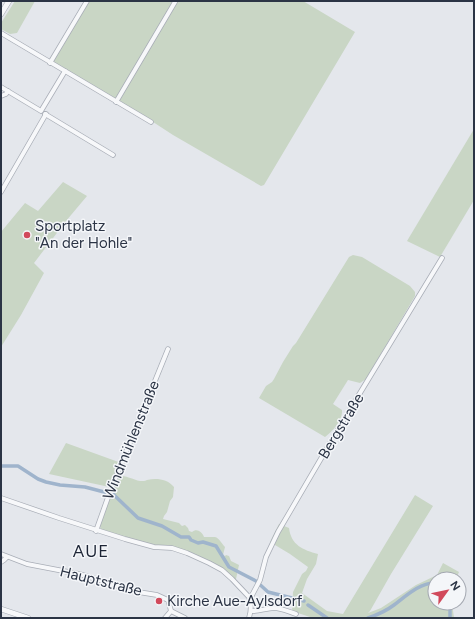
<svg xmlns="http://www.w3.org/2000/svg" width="475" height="619" font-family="Figtree,sans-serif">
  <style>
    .green { fill: #c9d6c5 }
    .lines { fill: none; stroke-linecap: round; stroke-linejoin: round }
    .canal { stroke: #9fb4cc; stroke-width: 3.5 }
    .minor-casing { stroke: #a9aeb7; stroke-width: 5.5 }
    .tertiary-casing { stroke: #a9aeb7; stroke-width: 6 }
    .minor { stroke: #f7f8fa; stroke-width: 4 }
    .tertiary { stroke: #f7f8fa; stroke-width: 5 }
    .poi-dot { fill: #d1495b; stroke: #f4f6f9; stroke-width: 1.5 }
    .labels { text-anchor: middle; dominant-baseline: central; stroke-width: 3; stroke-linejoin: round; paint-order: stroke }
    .poi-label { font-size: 15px; fill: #2b3445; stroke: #f4f6f9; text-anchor: start }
    .street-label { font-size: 15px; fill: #2b3445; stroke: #f4f6f9 }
    .quarter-label { font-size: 17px; letter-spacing: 1px; fill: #1d2536; stroke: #f4f6f9 }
  </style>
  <rect width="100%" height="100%" fill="#e4e7ec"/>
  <g class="green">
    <polygon points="15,1 35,1 17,33 10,34 1,29 1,23"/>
    <polygon points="85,1 303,1 355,32 264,185 261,186 173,135 150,120 52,62"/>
    <polygon points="474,129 474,200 440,257 407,241"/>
    <polygon points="63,182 87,196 66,221 34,263 44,273 21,315 1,347 1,232 25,203 38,211"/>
    <path d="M353,255L362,257L410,286L415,292V296L366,379L360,383L348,380L333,404L342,410C343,420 332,432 325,437L259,398L266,386L272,382L274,379L283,362L293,346L296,343L349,257Z"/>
    <path d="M66,443L124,464L120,476C127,475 137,482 144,481C146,481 146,480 147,480C157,478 167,479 174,487L173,497L170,501L167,512L164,516L163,519L179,523L182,526L185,525L188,528L189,531L192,532C197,528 202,532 204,537C207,537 212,537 215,537C219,538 222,544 225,547L223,555L225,556L226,555L229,556L231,561L239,565L236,579L235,580L228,573L217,565L182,549L145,544L102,530L100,527L102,520L114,488L49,474Z"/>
    <path d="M415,495L433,506L391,574L370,611L368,613L381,608L416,585L437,575L443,563L459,572L456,579H435V603H452L454,618H313L292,611L293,592L302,574L306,571L308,567L290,554L270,542L279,524L289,528C291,545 303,550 318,554L316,564L307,579L302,593L327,611L343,614Z"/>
  </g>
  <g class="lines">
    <g class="canal">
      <polyline points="1,466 18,466 38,479 46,482 60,485 85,487 108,493 113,494 138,518 162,526 181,537 189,537 191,540 198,543 203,542 216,546 229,567 256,581 268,592 304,601"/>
      <polyline points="450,603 450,618"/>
      <polyline points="308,605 327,618"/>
      <path d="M368,618C377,615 386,611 394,605C406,596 419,583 435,583"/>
    </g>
    <defs>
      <g id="minor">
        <polyline points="1,33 151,122"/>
        <polyline points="50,63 87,1"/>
        <polyline points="1,87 41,111 65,71"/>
        <polyline points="1,96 6,94 8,91"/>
        <polyline points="116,102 175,2 174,1"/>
        <polyline points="45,114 113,155"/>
        <polyline points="1,192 46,114"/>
        <path d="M1,498L59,518L125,539L154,547L172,548L187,553L209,563L222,570L232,579L249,597C252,604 251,611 249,618"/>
        <polyline points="96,531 111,489 168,349"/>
        <polyline points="1,554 27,564 79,574 103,581 132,591 157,595 168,600 169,603 171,611 185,618"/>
        <polyline points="1,562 4,560 7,557"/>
        <polyline points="250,599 260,580 266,557 278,532 343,421 442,258"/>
        <path d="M251,611C258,612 266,608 274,608C282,608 289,612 296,614"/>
        <polyline points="165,618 171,611"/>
      </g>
      <g id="tertiary">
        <polyline points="1,14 9,1"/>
        <polyline points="1,609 28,618"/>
      </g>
    </defs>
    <use href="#minor" class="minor-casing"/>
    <use href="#tertiary" class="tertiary-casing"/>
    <use href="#minor" class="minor"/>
    <use href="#tertiary" class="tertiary"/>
  </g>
  <g class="poi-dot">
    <circle cx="27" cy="235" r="4"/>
    <circle cx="159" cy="601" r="4"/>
  </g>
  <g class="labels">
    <g class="poi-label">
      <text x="35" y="226">Sportplatz<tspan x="35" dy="17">"An der Hohle"</tspan></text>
      <text x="167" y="601">Kirche Aue-Aylsdorf</text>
    </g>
    <g class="street-label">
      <text transform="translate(341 426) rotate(-59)">Bergstraße</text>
      <text transform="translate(131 440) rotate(-68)">Windmühlenstraße</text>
      <text transform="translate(101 581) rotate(14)">Hauptstraße</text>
    </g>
    <g class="quarter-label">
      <text x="91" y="551">AUE</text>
    </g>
  </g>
  <rect width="475" height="619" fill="none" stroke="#2b3445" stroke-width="4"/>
  <g transform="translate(447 591) rotate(57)"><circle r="19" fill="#f4f6f9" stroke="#a4a8b1"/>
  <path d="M0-3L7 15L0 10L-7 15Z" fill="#d1495b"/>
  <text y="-6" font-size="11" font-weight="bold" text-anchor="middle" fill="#2b3445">N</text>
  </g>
</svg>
